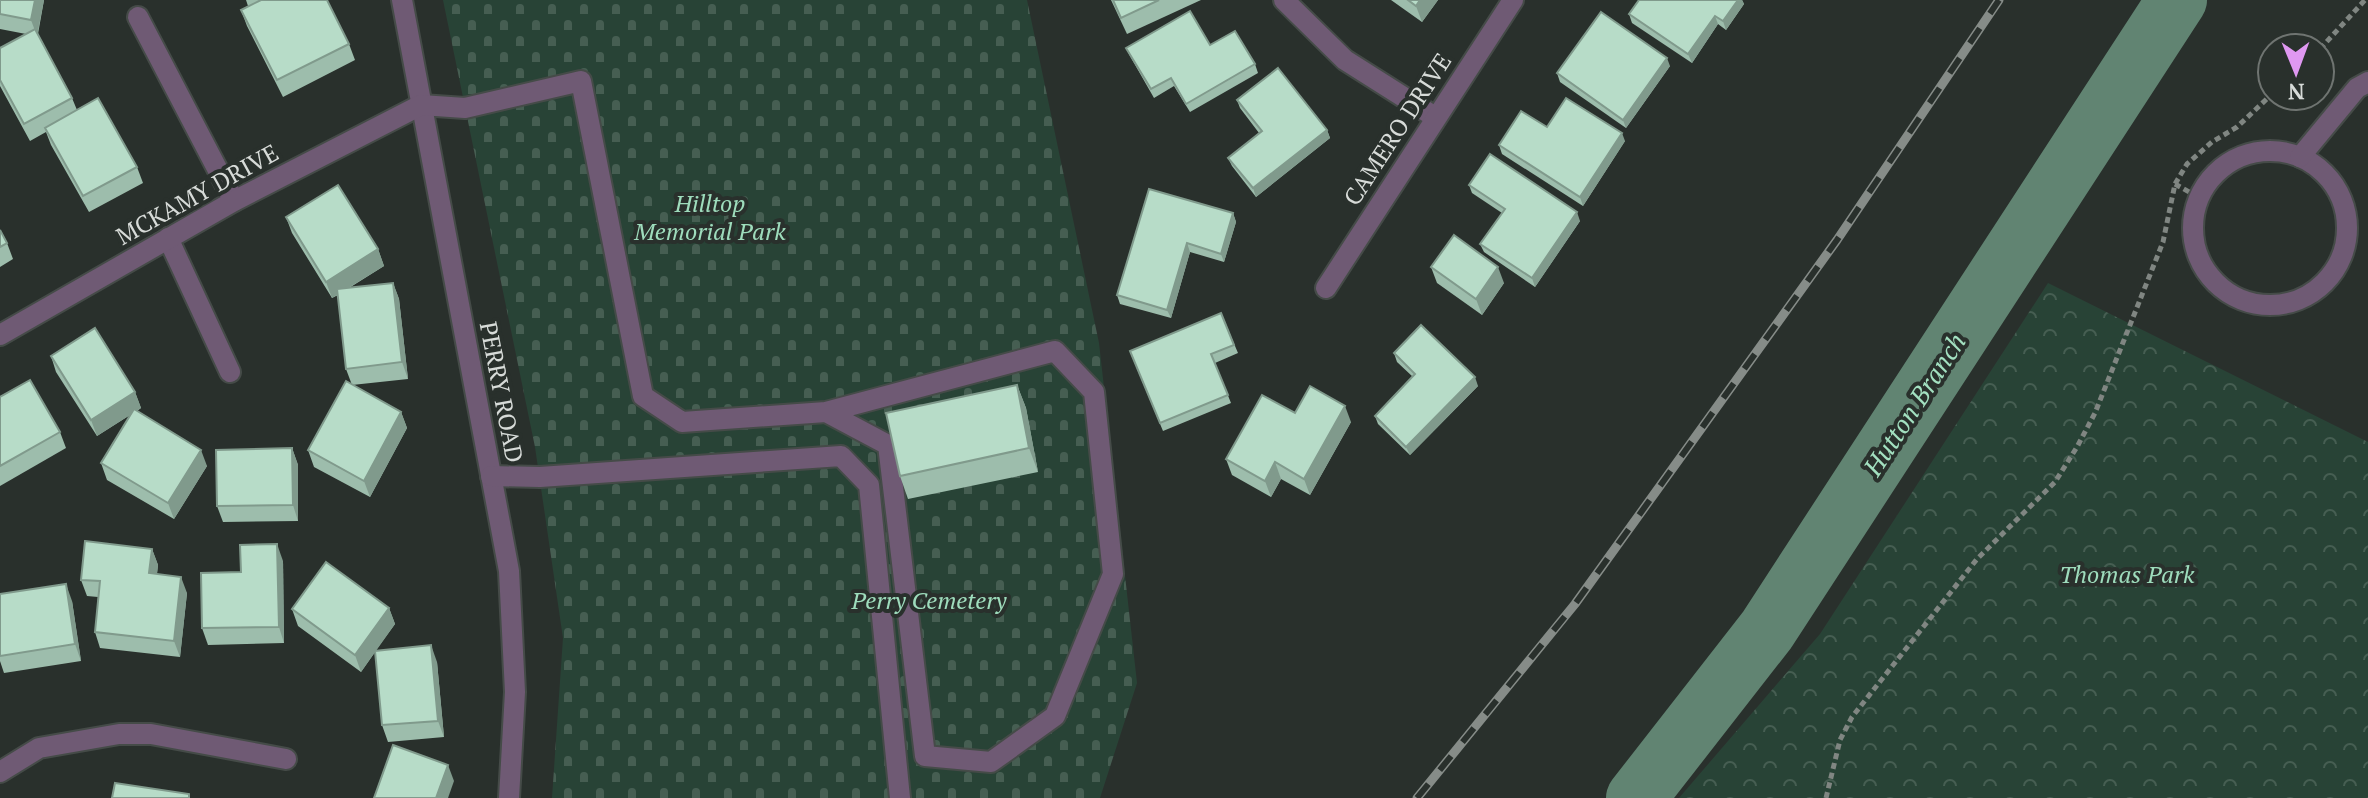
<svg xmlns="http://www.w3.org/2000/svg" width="2368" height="798" font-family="'PT Serif',serif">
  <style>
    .cemetery { fill: url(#cemetery-stones) }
    .park { fill: url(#park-crowns) }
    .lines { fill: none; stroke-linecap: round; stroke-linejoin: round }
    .river { stroke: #618472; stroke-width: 60 }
    .minor-casing { stroke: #454b48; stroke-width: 24 }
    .path { stroke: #808682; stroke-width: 5; stroke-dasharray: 6 4; stroke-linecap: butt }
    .minor { stroke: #6f5a74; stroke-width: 20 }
    .rail-casing { stroke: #868c88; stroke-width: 9 }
    .rail { stroke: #29302c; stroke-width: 6; stroke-dasharray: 18; stroke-linecap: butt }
    .wall { fill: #9dbdac }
    .shaded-wall { fill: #809a8c }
    .building { fill: #b7dcc8; stroke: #809a8c; stroke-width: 2 }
    .labels { text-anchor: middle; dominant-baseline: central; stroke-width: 8; stroke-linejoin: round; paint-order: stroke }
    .street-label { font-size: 24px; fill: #d7dbd8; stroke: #29302c }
    .park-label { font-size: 24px; font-style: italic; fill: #9edcbc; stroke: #29302c }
    .water-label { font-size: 26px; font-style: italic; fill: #a3e1c1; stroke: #29302c }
  </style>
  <defs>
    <pattern id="cemetery-stones" width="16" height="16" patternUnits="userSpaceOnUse" patternTransform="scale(2)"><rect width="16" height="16" fill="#284336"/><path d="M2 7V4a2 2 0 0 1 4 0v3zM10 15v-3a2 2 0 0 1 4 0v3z" fill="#465e52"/></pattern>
    <pattern id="park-crowns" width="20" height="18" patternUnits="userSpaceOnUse" patternTransform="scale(2)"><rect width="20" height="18" fill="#284336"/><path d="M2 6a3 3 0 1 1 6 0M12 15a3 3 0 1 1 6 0" fill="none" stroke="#465e52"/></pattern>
  </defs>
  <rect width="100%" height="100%" fill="#29302c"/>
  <polygon class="cemetery" points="443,0 1027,0 1099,343 1137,683 1100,798 552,798 563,638 535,447"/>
  <polygon class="park" points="2048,283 2368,442 2368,798 1679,798 1820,634"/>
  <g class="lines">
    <polyline class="river" points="1636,798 1767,630 2177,0"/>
    <defs>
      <g id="minor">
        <polyline points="402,0 509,571 515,692 509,798"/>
        <polyline points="1284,0 1345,60 1435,117"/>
        <polyline points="138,17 234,201"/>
        <circle cx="2270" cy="228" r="77"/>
        <polyline points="2300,157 2357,88 2368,82"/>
        <polyline points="168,238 230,372"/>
        <polyline points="1326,288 1513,0"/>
        <polyline points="0,335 234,201 421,105 465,108 581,81 643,396 682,422 826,412 1055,351 1094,392 1113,574 1055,716 991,762 925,756 888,445 826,412"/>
        <polyline points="491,476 540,477 841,456 869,485 900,798"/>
        <polyline points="0,772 39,748 119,734 151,734 286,759"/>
      </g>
    </defs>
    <use href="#minor" class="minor-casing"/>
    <g class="path">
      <polyline points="2320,49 2365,0"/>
      <polyline points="2175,184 2198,197"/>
      <polyline points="1826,798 1840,740 1852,717 1977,559 2055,482 2077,447 2095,413 2163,242 2175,184 2187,164 2212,142 2237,127 2272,94"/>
    </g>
    <use href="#minor" class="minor"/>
    <defs>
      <polyline id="rail" points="1417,798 1575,604 1837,240 1999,0"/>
    </defs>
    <use href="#rail" class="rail-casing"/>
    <use href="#rail" class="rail"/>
  </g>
  <g class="wall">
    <polygon points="0,0 44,0 38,34 72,98 77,110 137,167 143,183 89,212 51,145 46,132 30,141 0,86 0,48 26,34 0,29"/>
    <polygon points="246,0 327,0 349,44 355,60 283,97 247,26 241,10 248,6"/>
    <polygon points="1111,0 1201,0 1127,34"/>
    <polygon points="1391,0 1438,0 1422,22"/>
    <polygon points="1639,0 1742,0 1744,4 1726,30 1718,24 1692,63 1632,23 1629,14"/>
    <polygon points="1210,45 1255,64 1258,73 1190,112 1174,86 1154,98 1130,56 1126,48"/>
    <polygon points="1670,66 1626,128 1560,82 1557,73"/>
    <polygon points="1237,100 1327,130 1330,138 1256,197 1232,166 1228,158 1259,133 1240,108"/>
    <polygon points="1547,127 1625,141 1583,206 1502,154 1499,145"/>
    <polygon points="1469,185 1580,221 1535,287 1484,252 1480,244 1502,213 1472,193"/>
    <polygon points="1149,189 1233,213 1236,222 1224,262 1190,252 1171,318 1120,304 1117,295"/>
    <polygon points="286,217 378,249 384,266 349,288 393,283 399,299 408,379 352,385 401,412 407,428 370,497 314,467 308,450 352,385 346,369 338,295 332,298 292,233"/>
    <polygon points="0,230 7,243 13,259 0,267"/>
    <polygon points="1431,267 1504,283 1482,315 1437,283"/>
    <polygon points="1221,313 1238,353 1215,363 1231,403 1163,431 1133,359"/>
    <polygon points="1394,353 1478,386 1410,455 1378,424 1375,416 1413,377 1397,362"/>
    <polygon points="51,356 135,392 141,408 137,411 207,466 174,519 107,480 101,463 130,415 97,436 56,372"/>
    <polygon points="1017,385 1026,408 1038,472 908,499 900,476"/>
    <polygon points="0,397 60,432 66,448 0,486"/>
    <polygon points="1295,413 1351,422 1310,495 1281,479 1271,497 1232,475 1226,459"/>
    <polygon points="292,448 298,465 298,521 223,522 217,506"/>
    <polygon points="152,549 158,565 157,574 187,593 180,657 100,648 95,632 98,597 87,596 81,580"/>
    <polygon points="283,561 284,643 208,645 202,628 241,572"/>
    <polygon points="0,594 72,601 81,661 4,673 0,661"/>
    <polygon points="389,608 395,624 376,650 437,662 444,737 388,742 382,725 375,652 361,672 298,626 292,609"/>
  </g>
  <g class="shaded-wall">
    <polygon points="35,0 44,0 37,36 31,20"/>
    <polygon points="1420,0 1438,0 1422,22 1416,6"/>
    <polygon points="1738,0 1742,0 1744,4 1726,30 1723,21"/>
    <polygon points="1715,16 1718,24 1692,63 1688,54"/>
    <polygon points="1667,58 1670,66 1626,128 1623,120"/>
    <polygon points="1327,130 1330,138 1256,197 1253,188"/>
    <polygon points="1622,133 1625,141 1583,206 1580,197"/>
    <polygon points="1577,212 1580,221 1535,287 1532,278"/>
    <polygon points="1233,213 1236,222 1224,262 1221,254"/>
    <polygon points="1187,243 1190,252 1171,318 1167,310"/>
    <polygon points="378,249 384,266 332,298 326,282"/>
    <polygon points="1498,267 1504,283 1482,315 1476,299"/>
    <polygon points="393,283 399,299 408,379 402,362"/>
    <polygon points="1475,377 1478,386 1410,455 1406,447"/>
    <polygon points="1017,385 1026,408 1038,472 1029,448"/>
    <polygon points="135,392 141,408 97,436 91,420"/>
    <polygon points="1345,406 1351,422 1310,495 1304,479"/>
    <polygon points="401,412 407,428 370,497 364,481"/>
    <polygon points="292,448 298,465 298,521 293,505"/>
    <polygon points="201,450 207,466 174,519 168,503"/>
    <polygon points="1275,462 1281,479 1271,497 1265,481"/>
    <polygon points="277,544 283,561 284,643 279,627"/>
    <polygon points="152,549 158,565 155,589 149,573"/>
    <polygon points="181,577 187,593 180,657 174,641"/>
    <polygon points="66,584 72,601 81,661 75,644"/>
    <polygon points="389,608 395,624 361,672 355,655"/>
    <polygon points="431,645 437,662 444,737 438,721"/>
    <polygon points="448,765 454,781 448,798 436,798"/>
  </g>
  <g class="building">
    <polygon points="0,0 35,0 31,20 0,14"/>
    <polygon points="261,0 327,0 349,44 277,80 241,10"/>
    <polygon points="1113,0 1159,0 1121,18"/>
    <polygon points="1408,0 1420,0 1416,6"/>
    <polygon points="1639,0 1738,0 1723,21 1715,16 1688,54 1629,14"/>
    <polygon points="1190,11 1210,45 1235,31 1255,64 1186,104 1171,78 1151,89 1126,48"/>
    <polygon points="1601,12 1667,58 1623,120 1557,73"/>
    <polygon points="35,29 72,98 24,124 0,80 0,48"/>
    <polygon points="1278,68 1327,130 1253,188 1228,158 1262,131 1237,100"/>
    <polygon points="98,98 137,167 83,196 45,128"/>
    <polygon points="1566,98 1622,133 1580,197 1499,145 1521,111 1547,127"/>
    <polygon points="1490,154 1577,212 1532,278 1480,244 1505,209 1469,185"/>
    <polygon points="338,185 378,249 326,282 286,217"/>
    <polygon points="1149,189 1233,213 1221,254 1187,243 1167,310 1117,295"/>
    <polygon points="0,230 7,243 0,247"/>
    <polygon points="1454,235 1498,267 1476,299 1431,267"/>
    <polygon points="393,283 402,362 346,369 337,289"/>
    <polygon points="1221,313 1234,345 1211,354 1228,395 1160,423 1130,351"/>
    <polygon points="1421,325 1475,377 1406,447 1375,416 1415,374 1394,353"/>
    <polygon points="95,328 135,392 91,420 51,356"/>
    <polygon points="30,380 60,432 0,466 0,397"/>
    <polygon points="346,381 401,412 364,481 308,450"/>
    <polygon points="1017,385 1029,448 900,476 886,413"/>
    <polygon points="1310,386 1345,406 1304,479 1275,462 1265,481 1226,459 1262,395 1295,413"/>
    <polygon points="134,409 201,450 168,503 101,463"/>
    <polygon points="292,448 293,505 217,506 216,450"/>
    <polygon points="85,541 152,549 149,573 181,577 174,641 95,632 100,581 81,580"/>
    <polygon points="277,544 279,627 202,628 201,573 241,572 240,545"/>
    <polygon points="326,562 389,608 355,655 292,609"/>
    <polygon points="66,584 75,644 0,656 0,594"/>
    <polygon points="431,645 438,721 382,725 375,651"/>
    <polygon points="393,745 448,765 436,798 374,798"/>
    <polygon points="115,783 189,794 189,798 112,798"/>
  </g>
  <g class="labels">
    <g class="street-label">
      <text transform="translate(1397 129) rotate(-57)">CAMERO DRIVE</text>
      <text transform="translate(197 194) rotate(-29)">MCKAMY DRIVE</text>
      <text transform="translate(502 392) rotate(79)">PERRY ROAD</text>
    </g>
    <g class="park-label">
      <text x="710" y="203">Hilltop<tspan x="710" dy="28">Memorial Park</tspan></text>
      <text x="2127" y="574">Thomas Park</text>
      <text x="929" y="600">Perry Cemetery</text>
    </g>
    <g class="water-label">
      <text transform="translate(1914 404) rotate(-57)">Hutton Branch</text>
    </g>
  </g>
  <g transform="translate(2296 72) rotate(179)"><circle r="38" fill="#29302c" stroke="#6f7471" stroke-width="2"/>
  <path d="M0-6L14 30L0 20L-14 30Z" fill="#df98f1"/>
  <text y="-12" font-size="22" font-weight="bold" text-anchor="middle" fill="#d7dbd8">N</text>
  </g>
</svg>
